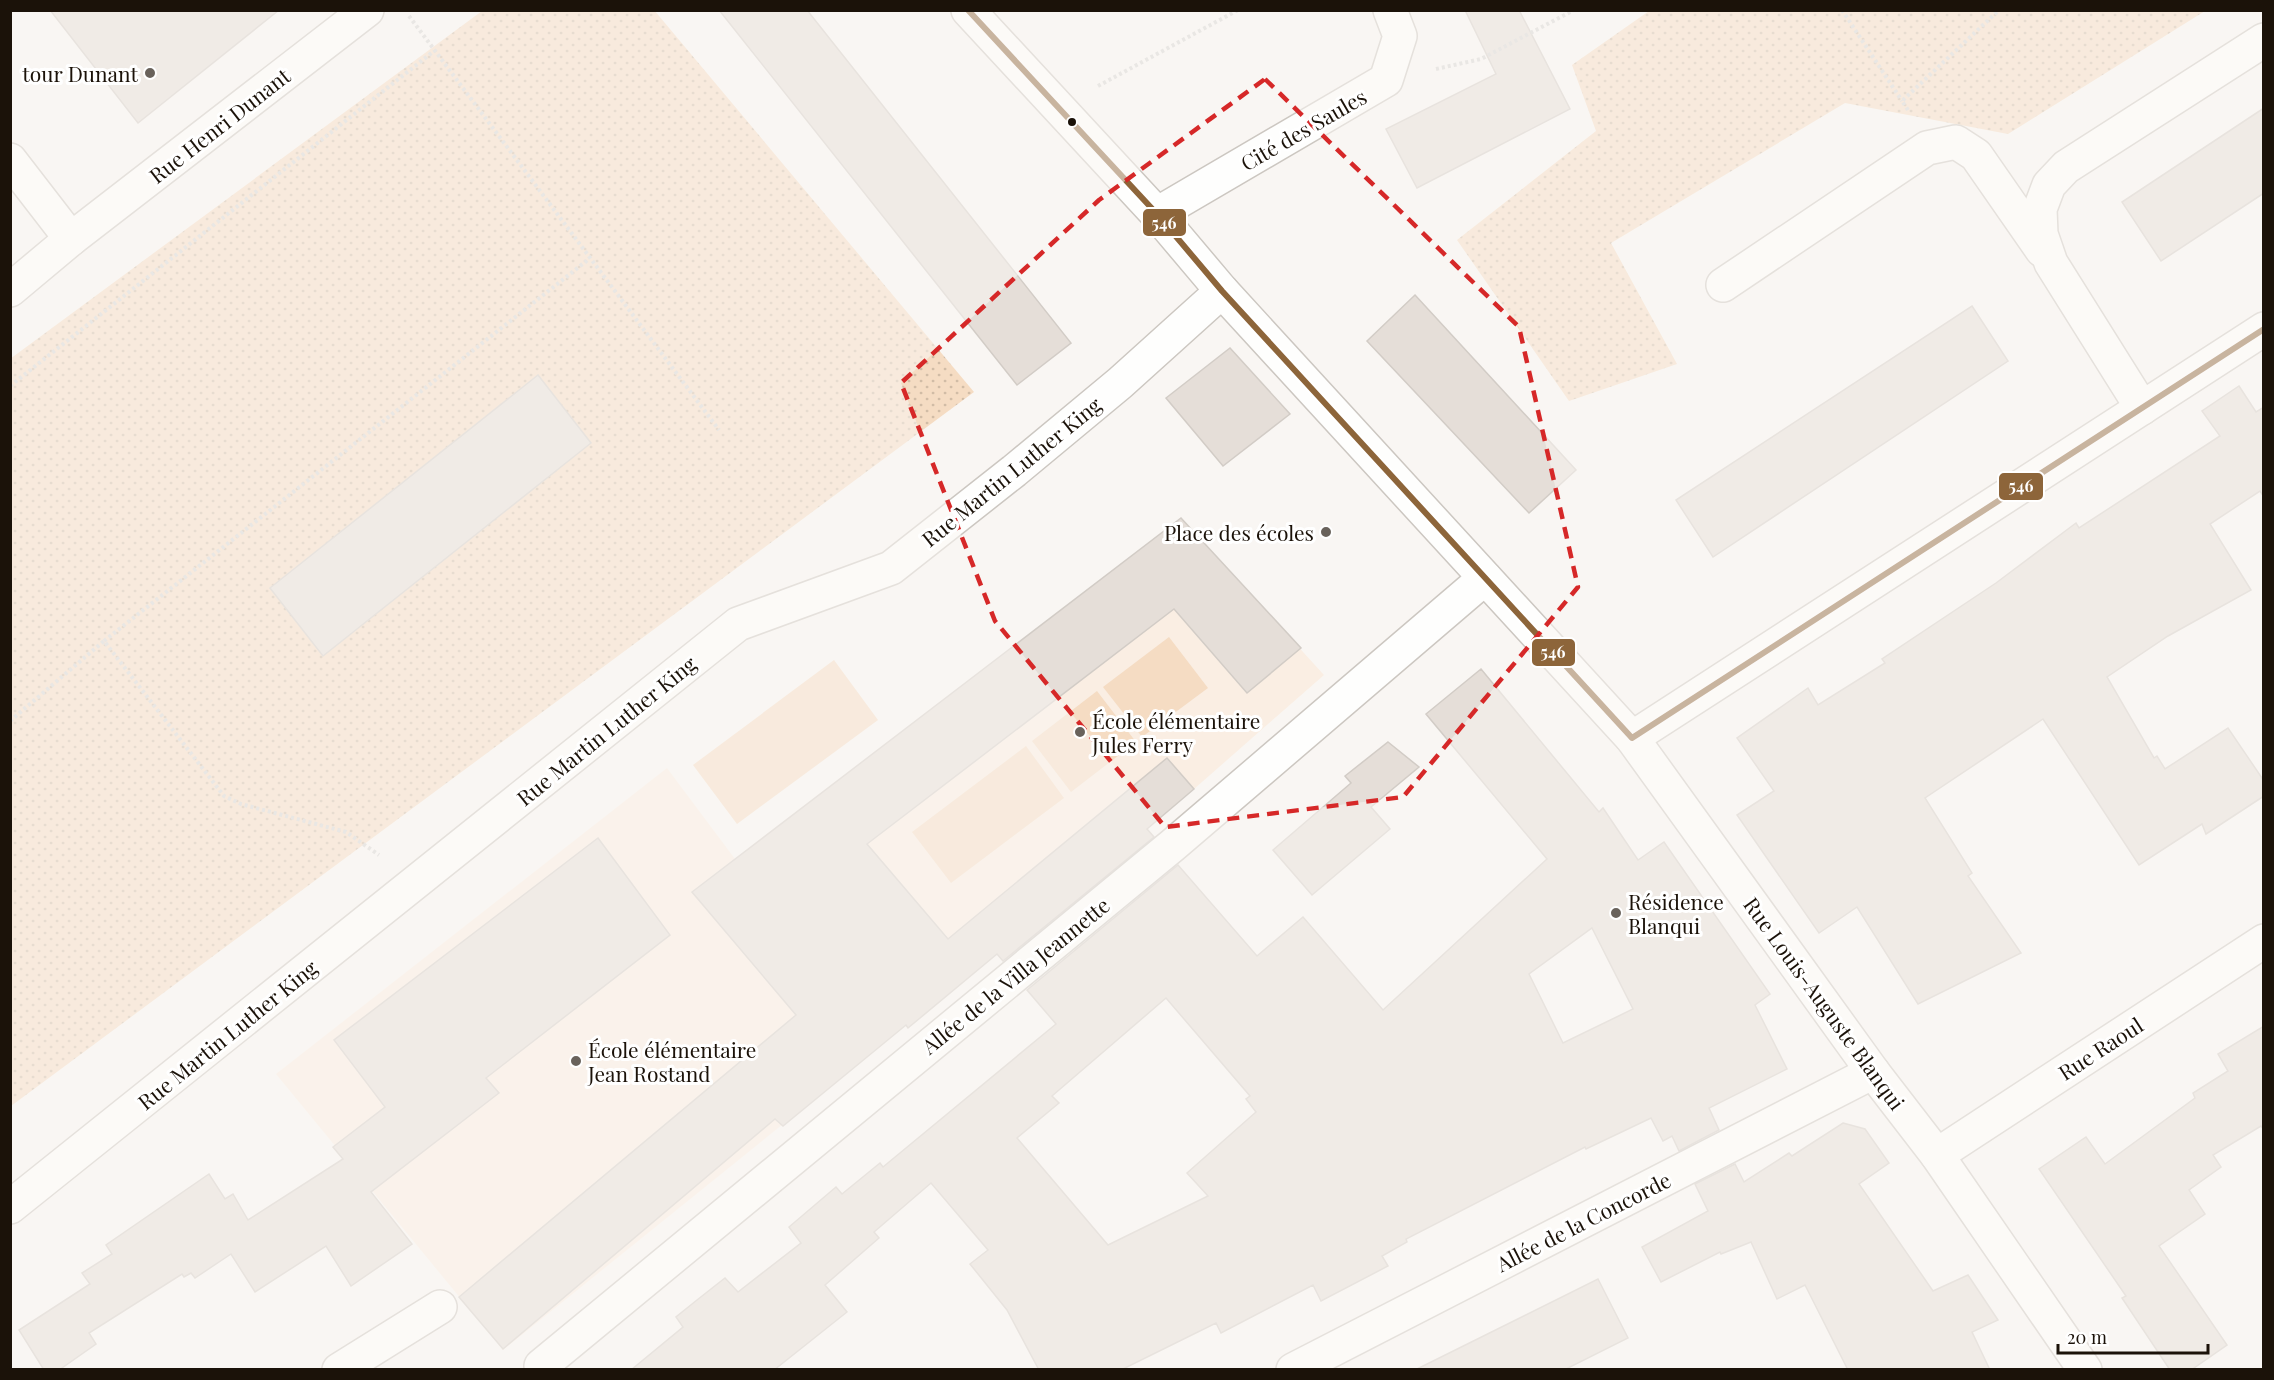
<svg xmlns="http://www.w3.org/2000/svg" width="2274" height="1380" font-family="'Playfair Display',serif">
  <style>
    .built { fill: #faeee3 }
    .grass { fill: #f5dcc3 }
    .garden { fill: url(#garden-dots) }
    .building { fill: #e5ded8; stroke: #d2ccc6; stroke-width: 1.5; fill-rule: evenodd }
    .lines { fill: none; stroke-linecap: round; stroke-linejoin: round }
    .minor-casing { stroke: #ccc7c1; stroke-width: 36 }
    .path { stroke: #d5d4d3; stroke-width: 4; stroke-dasharray: 3 3; stroke-linecap: butt }
    .minor { stroke: #fefefd; stroke-width: 33 }
    .bus-1-casing { stroke: #fff; stroke-width: 10 }
    .bus-1 { stroke: #8d653a; stroke-width: 6 }
    .marked { fill: none; stroke: #d62828; stroke-width: 4.5; stroke-dasharray: 12 8; stroke-linejoin: round }
    .poi-dot { fill: #69625b; stroke: #fff; stroke-width: 2 }
    .bus-dot { fill: #1b1209; stroke: #fff; stroke-width: 2 }
    .labels { text-anchor: middle; dominant-baseline: central; stroke-width: 6; stroke-linejoin: round; paint-order: stroke }
    .poi-label { font-size: 21px; fill: #1b1209; stroke: #fff; text-anchor: start }
    .street-label { font-size: 21px; fill: #1b1209; stroke: #fff }
    .line-badge { stroke: #fff; stroke-width: 2 }
    .badge-label { font-size: 16px; text-anchor: middle; font-weight: bold; fill: #fff }
  </style>
  <defs>
    <pattern id="garden-dots" width="8" height="8" patternUnits="userSpaceOnUse" patternTransform="scale(1.5)"><rect width="8" height="8" fill="#f5dcc3"/><path d="M2 2h.1M6 6h.1" fill="none" stroke="#d1bca6" stroke-width="1.8" stroke-linecap="round"/></pattern>
  </defs>
  <rect width="100%" height="100%" fill="#f9f6f3"/>
  <polygon class="built" points="1181,518 1324,675 1194,789 876,1049 503,1350 276,1074 667,768 735,859"/>
  <g class="grass">
    <polygon points="1169,637 1208,688 1142,737 1103,687"/>
    <polygon points="834,660 878,720 737,824 693,765"/>
    <polygon points="1097,691 1136,742 1071,792 1032,741"/>
    <polygon points="1026,746 1064,798 951,883 912,832"/>
  </g>
  <g class="garden">
    <polygon points="654,10 974,392 11,1106 10,359 482,11"/>
    <polygon points="1649,11 1649,10 2205,11 2008,134 1845,103 1611,243 1677,364 1569,401 1457,240 1596,131 1572,65"/>
  </g>
  <g class="building">
    <polygon points="50,10 279,10 138,123"/>
    <polygon points="719,10 807,10 1071,343 1017,385"/>
    <polygon points="1465,10 1519,10 1570,109 1417,188 1386,129 1496,74"/>
    <polygon points="2264,108 2264,193 2161,261 2122,202"/>
    <polygon points="1415,295 1576,470 1529,513 1367,341"/>
    <polygon points="1972,306 2008,361 1713,557 1676,500"/>
    <polygon points="1230,348 1290,414 1223,466 1166,398"/>
    <polygon points="538,375 591,443 323,656 270,588"/>
    <polygon points="2239,386 2256,412 2264,407 2264,497 2260,491 2210,524 2251,590 2168,636 2107,677 2154,758 2157,756 2165,769 2228,728 2264,781 2264,796 2206,834 2202,824 2139,865 2043,719 1925,798 1972,873 1968,876 2021,953 1918,1004 1857,907 1819,933 1737,815 1774,791 1737,738 1808,688 1818,705 1885,663 1882,659 1996,583 2076,523 2079,528 2220,436 2202,411"/>
    <polygon points="1181,518 1301,648 1247,693 1174,609 867,844 948,939 1167,758 1194,789 1147,829 1154,837 1003,961 997,954 908,1028 906,1025 783,1126 775,1119 503,1349 459,1297 796,1015 692,892"/>
    <path d="M1481,669L1599,812L1603,808L1638,860L1664,842L1770,994L1755,1005L1787,1069L1709,1108L1719,1130L1679,1151L1672,1136L1663,1141L1651,1118L1586,1149L1585,1147L1406,1239L1407,1242L1382,1256L1388,1266L1321,1301L1313,1285L1221,1333L1216,1323L1121,1370H1039L1007,1310L970,1264L988,1250L931,1183L874,1232L879,1238L825,1285L847,1312L774,1370H631L683,1327L676,1317L697,1300L725,1278L738,1292L801,1243L789,1227L836,1187L842,1194L880,1163L883,1167L1056,1024L1027,990L1178,865L1257,956L1303,917L1383,1010L1547,859L1426,714ZM1592,928L1633,1009L1563,1043L1529,974ZM1166,998L1250,1096L1246,1099L1256,1112L1187,1173L1208,1196L1108,1245L1017,1138L1059,1103L1052,1096Z"/>
    <polygon points="1388,742 1419,767 1371,807 1390,829 1312,895 1273,850 1351,783 1345,776"/>
    <polygon points="598,838 670,935 486,1078 499,1093 371,1192 412,1244 351,1286 326,1246 255,1292 231,1254 195,1278 191,1273 184,1277 182,1274 89,1333 96,1344 59,1370 44,1370 19,1330 90,1284 82,1273 112,1254 106,1245 209,1174 225,1199 233,1194 248,1220 343,1159 333,1147 385,1107 334,1040"/>
    <polygon points="2264,1026 2264,1130 2261,1126 2213,1155 2221,1167 2189,1190 2205,1214 2159,1246 2227,1345 2191,1370 2170,1370 2122,1298 2126,1296 2039,1169 2086,1137 2105,1164 2195,1098 2193,1093 2228,1071 2218,1054"/>
    <polygon points="1843,1123 1865,1129 1889,1163 1859,1184 1933,1291 1968,1275 1998,1320 1972,1332 1990,1370 1848,1370 1805,1285 1777,1299 1751,1242 1721,1254 1720,1252 1661,1282 1642,1247 1708,1211 1695,1184 1735,1164 1744,1182 1789,1153 1792,1156"/>
    <polygon points="1598,1279 1628,1338 1564,1370 1415,1370"/>
  </g>
  <g class="lines">
    <defs>
      <g id="minor">
        <polyline points="968,10 1157,214 1222,291 1632,738 1873,1072 1937,1155 2085,1370"/>
        <polyline points="10,160 71,239"/>
        <polyline points="1157,214 1386,80 1400,36 1390,10"/>
        <polyline points="1723,285 1927,148 1956,142 1976,155 2042,250"/>
        <polyline points="10,290 71,239 367,10"/>
        <polyline points="2142,408 2051,263 2041,234 2040,209 2049,185 2066,167 2264,40"/>
        <polyline points="1632,738 2264,329"/>
        <polyline points="1937,1155 2264,941"/>
        <polyline points="10,1207 738,624 891,568 1014,471 1120,383 1222,291"/>
        <polyline points="541,1366 1173,845 1485,578"/>
        <polyline points="339,1370 440,1307"/>
        <polyline points="1293,1370 1873,1072"/>
      </g>
    </defs>
    <use href="#minor" class="minor-casing"/>
    <g class="path">
      <polyline points="1842,10 1902,101"/>
      <polyline points="409,16 719,430"/>
      <polyline points="1436,69 1481,59 1574,10"/>
      <polyline points="1098,86 1238,10"/>
      <polyline points="1908,110 1902,101 1999,10"/>
      <polyline points="10,386 434,51"/>
      <polyline points="104,641 589,259"/>
      <polyline points="10,721 104,641 224,796 241,804 346,832 379,855"/>
    </g>
    <use href="#minor" class="minor"/>
    <defs>
      <polyline id="bus-1" points="968,10 1157,214 1222,291 1632,738 2264,329"/>
    </defs>
    <use href="#bus-1" class="bus-1-casing"/>
    <use href="#bus-1" class="bus-1"/>
  </g>
  <path d="M0 0H2274V1380H0ZM1265,79L1519,327L1578,587L1403,797L1165,827L995,621L901,383L1099,200Z" fill="#f9f6f3" fill-opacity=".55" fill-rule="evenodd"/>
  <path class="marked" d="M1265,79L1519,327L1578,587L1403,797L1165,827L995,621L901,383L1099,200Z"/>
  <g class="poi-dot">
    <circle cx="150" cy="73" r="6"/>
    <circle cx="1326" cy="532" r="6"/>
    <circle cx="1080" cy="732" r="6"/>
    <circle cx="1616" cy="913" r="6"/>
    <circle cx="576" cy="1061" r="6"/>
  </g>
  <circle class="bus-dot" cx="1072" cy="122" r="5"/>
  <g class="labels">
    <g class="poi-label">
      <text x="138" y="73" text-anchor="end">tour Dunant</text>
      <text x="1314" y="532" text-anchor="end">Place des écoles</text>
      <text x="1092" y="720">École élémentaire<tspan x="1092" dy="24">Jules Ferry</tspan></text>
      <text x="1628" y="901">Résidence<tspan x="1628" dy="24">Blanqui</tspan></text>
      <text x="588" y="1049">École élémentaire<tspan x="588" dy="24">Jean Rostand</tspan></text>
    </g>
    <g class="street-label">
      <text transform="translate(219 125) rotate(-38)">Rue Henri Dunant</text>
      <text transform="translate(1303 129) rotate(-30)">Cité des Saules</text>
      <text transform="translate(1011 471) rotate(-39)">Rue Martin Luther King</text>
      <text transform="translate(606 730) rotate(-39)">Rue Martin Luther King</text>
      <text transform="translate(1015 975) rotate(-39)">Allée de la Villa Jeannette</text>
      <text transform="translate(1825 1003) rotate(54)">Rue Louis-Auguste Blanqui</text>
      <text transform="translate(227 1034) rotate(-39)">Rue Martin Luther King</text>
      <text transform="translate(2100 1048) rotate(-33)">Rue Raoul</text>
      <text transform="translate(1583 1221) rotate(-27)">Allée de la Concorde</text>
    </g>
  </g>
  <g class="line-badge">
    <rect x="1142" y="208" width="45" height="29" rx="6" fill="#8d653a"/>
    <rect x="1998" y="472" width="46" height="29" rx="6" fill="#8d653a"/>
    <rect x="1531" y="638" width="45" height="29" rx="6" fill="#8d653a"/>
  </g>
  <g class="badge-label">
    <text x="1164" y="229">546</text>
    <text x="2021" y="492">546</text>
    <text x="1553" y="658">546</text>
  </g>
  <rect width="2274" height="1380" fill="none" stroke="#1b1209" stroke-width="24"/>
  <path d="M2058 1344v9h150v-9" fill="none" stroke="#1b1209" stroke-width="3"/>
  <text x="2067" y="1344" font-size="18" fill="#1b1209" stroke="#ffffff" stroke-width="4.5" paint-order="stroke">20 m</text>
</svg>
